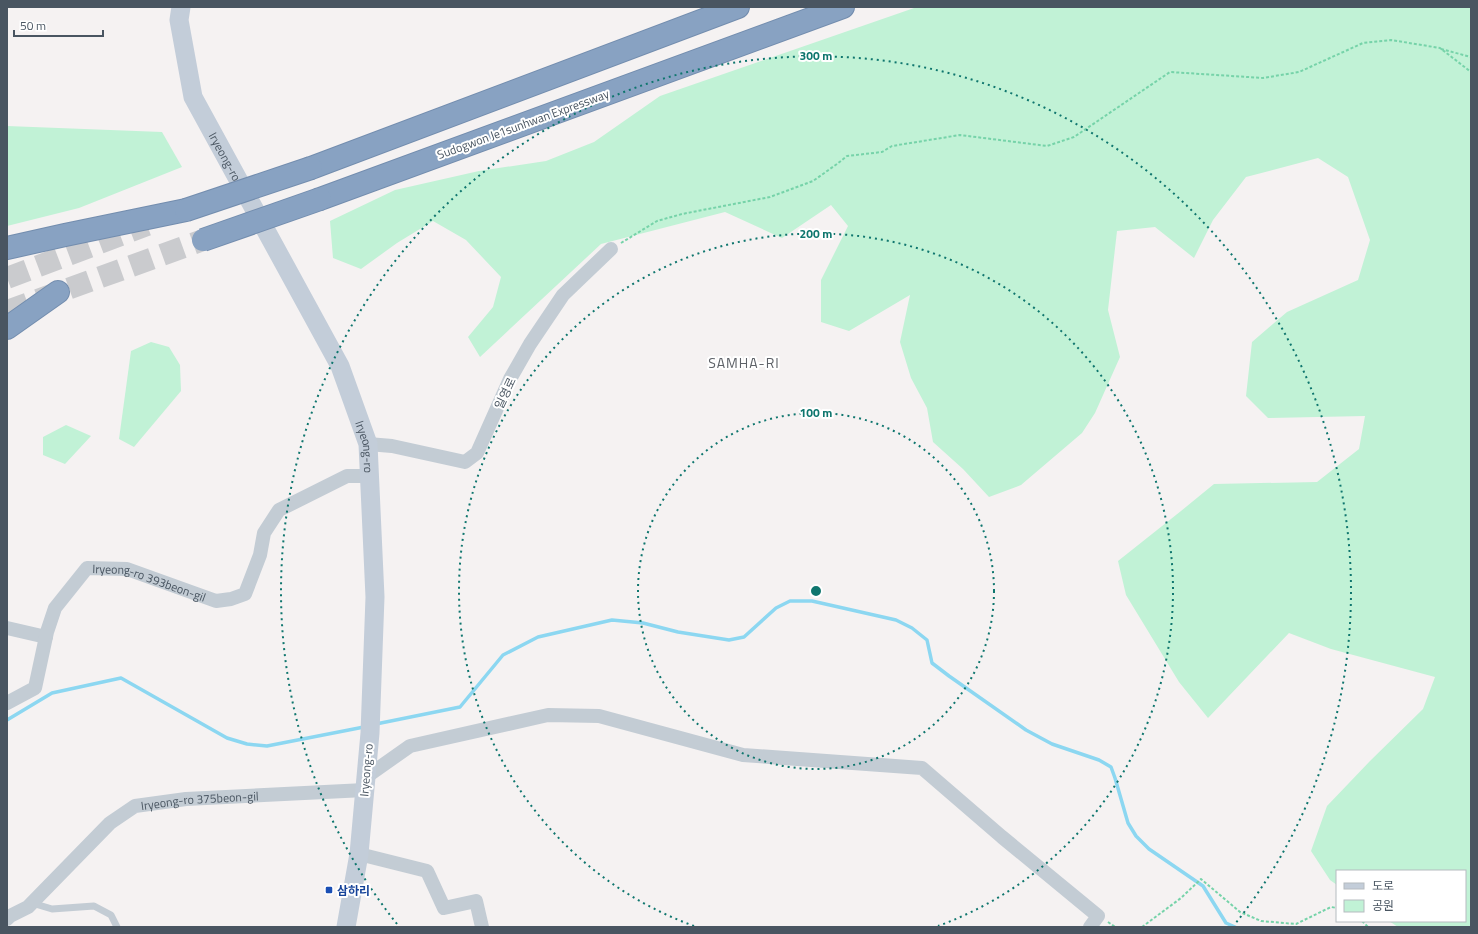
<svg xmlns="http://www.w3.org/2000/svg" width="1478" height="934" font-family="'Titillium Web','Noto Sans KR',sans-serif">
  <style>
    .green { fill: #c1f2d6 }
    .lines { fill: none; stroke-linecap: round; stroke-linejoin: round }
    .stream { stroke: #8cd7f1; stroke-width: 3.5 }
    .highway-tunnel { stroke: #cacbce; stroke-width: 22; stroke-dasharray: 22 11; stroke-linecap: butt }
    .highway-casing { stroke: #738dae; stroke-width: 24 }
    .path { stroke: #76d3a9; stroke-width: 2; stroke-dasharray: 3 2; stroke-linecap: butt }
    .lane { stroke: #c3ccd4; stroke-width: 7 }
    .street { stroke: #c3ccd4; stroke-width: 14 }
    .secondary { stroke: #c3cdd9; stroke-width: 19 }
    .highway { stroke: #88a2c2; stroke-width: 22 }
    .highway-bridge-casing { stroke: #738dae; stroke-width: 24; stroke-linecap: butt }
    .highway-bridge { stroke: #88a2c2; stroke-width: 22 }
    .ring { fill: none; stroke: #0f766e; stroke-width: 2; stroke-dasharray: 2 4 }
    .transit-dot { fill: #1a4fb4; stroke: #fff; stroke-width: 1.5 }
    .labels { text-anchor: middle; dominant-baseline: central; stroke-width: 4; stroke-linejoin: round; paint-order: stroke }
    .street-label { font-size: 12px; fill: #495561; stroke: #fff }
    .transit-label { font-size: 12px; font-weight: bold; fill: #164399; stroke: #fff; text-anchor: start }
    .quarter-label { font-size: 14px; letter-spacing: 1px; fill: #5e6268; stroke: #fff }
    .centre { fill: #0f766e; stroke: #fff; stroke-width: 2 }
    .ring-label { font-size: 12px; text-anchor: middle; font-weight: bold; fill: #0f766e; stroke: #fff; stroke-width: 4; stroke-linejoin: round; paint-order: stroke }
  </style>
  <rect width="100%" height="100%" fill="#f5f2f2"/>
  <g class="green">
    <polygon points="917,7 1471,7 1471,927 1398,927 1389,921 1465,921 1465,871 1337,871 1337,885 1330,880 1311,851 1327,806 1370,761 1423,709 1435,677 1331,649 1289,633 1208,718 1179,682 1126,595 1118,561 1181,511 1214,484 1317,482 1359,449 1365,416 1268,418 1246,396 1252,342 1287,312 1358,280 1370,240 1348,177 1318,158 1246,177 1213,220 1194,258 1155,227 1117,231 1108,310 1120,357 1095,413 1082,433 1021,485 989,497 963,469 933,442 927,408 911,378 900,342 910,295 849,331 821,322 821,280 848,226 831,205 782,238 725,212 601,244 480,357 468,337 493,307 501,277 466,240 433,221 397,243 361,269 333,258 330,221 395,190 479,171 546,161 594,142 660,96"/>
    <polygon points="7,126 162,132 182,167 79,208 7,226"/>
    <polygon points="151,342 169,347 180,365 181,391 134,447 119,439 131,351"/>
    <polygon points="66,425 91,436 65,464 43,455 43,437"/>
  </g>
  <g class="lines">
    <g class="stream">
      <polyline points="7,720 52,693 121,678 227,738 247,744 267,746 364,727"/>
      <polyline points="376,724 460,707 503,655 538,637 612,620 643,623 678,632 729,640 744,637 776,608 790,601 812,601 896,620 912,628 927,640 932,663 949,676 1026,730 1052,744 1099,760 1111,767 1115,778 1128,823 1136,836 1149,849 1203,886 1226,923 1235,927"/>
    </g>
    <g class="highway-tunnel">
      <polyline points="7,278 147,225"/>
      <polyline points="7,311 203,240"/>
    </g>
    <defs>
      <g id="highway">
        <polyline points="311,168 738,7"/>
        <polyline points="320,199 843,7"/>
        <polyline points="7,248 65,235 186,210"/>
        <polyline points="7,328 58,292"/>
      </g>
    </defs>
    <use href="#highway" class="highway-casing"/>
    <g class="path">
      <polyline points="1441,49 1471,57"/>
      <polyline points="621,243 657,221 682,214 770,197 813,181 837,164 847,156 882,152 892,146 960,135 1047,146 1074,137 1170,72 1263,78 1299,72 1363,43 1391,40 1440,48 1471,72"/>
      <polyline points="1362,921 1368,927"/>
      <polyline points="1108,922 1115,927"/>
      <polyline points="1142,927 1181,898 1201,879 1240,912 1261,921 1296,924 1331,907 1337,908"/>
    </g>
    <polyline class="lane" points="32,903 52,909 94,906 111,915 117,927"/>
    <g class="street">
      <polyline points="368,444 392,446 465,462 477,453 510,379 530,344 563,295 611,249"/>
      <polyline points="7,628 46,637"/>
      <path id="s1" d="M7,703L35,688L47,632L55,608L87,568L127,569L216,601L231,599L245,594L260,555L264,533L279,510L347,476H370"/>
      <polyline points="366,777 410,746 548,715 599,716 743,755 922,768 1002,837 1098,916 1090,927"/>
      <polyline points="359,854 427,871 444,908 476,901 482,927"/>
      <path id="s2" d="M7,919L10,916L28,907L110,823L135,806L186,799L365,790"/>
    </g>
    <path class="secondary" id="s3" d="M181,7L179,20L193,97L340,366L368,444L375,597L370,733L359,854L346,927"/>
    <use href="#highway" class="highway"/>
    <defs>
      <g id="highway-bridge">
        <polyline points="186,210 311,168"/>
        <polyline points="203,240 320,199"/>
      </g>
    </defs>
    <use href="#highway-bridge" class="highway-bridge-casing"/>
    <use href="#highway-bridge" class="highway-bridge"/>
  </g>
  <g class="ring">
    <circle cx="816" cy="591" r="178"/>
    <path d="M694 926A357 357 0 1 1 938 926"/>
    <path d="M397 924A535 535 0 1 1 1235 924"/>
  </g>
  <rect class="transit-dot" x="325" y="886" width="8" height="8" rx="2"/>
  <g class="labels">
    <g class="street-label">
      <text transform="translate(523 124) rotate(-20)">Sudogwon Je1sunhwan Expressway</text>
      <text stroke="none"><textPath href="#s3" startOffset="159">Iryeong-ro</textPath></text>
      <text transform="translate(505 393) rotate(-65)">일영로</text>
      <text stroke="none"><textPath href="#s3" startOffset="483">Iryeong-ro</textPath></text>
      <text stroke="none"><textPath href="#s1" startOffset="230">Iryeong-ro 393beon-gil</textPath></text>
      <text transform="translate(366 770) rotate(-85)">Iryeong-ro</text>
      <text stroke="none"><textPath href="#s2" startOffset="237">Iryeong-ro 375beon-gil</textPath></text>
    </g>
    <g class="transit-label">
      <text x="337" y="890">삼하리</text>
    </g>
    <g class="quarter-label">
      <text x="744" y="362">SAMHA-RI</text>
    </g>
  </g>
  <circle cx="816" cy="591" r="6" class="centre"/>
  <g class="ring-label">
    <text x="816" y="60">300 m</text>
    <text x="816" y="238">200 m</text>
    <text x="816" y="417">100 m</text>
  </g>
  <rect width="1478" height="934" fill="none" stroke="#495561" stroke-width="16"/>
  <rect x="1336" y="870" width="130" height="52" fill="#ffffff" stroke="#b6bbc0"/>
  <rect x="1344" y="883" width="20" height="6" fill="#c3cdd9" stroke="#b6bbc0"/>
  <text x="1372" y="890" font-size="12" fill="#495561">도로</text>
  <rect x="1344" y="900" width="20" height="12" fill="#c1f2d6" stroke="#b6bbc0"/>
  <text x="1372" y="910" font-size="12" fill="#495561">공원</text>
  <path d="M14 30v6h89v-6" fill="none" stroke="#495561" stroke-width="2"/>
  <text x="20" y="30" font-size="12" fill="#495561" stroke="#ffffff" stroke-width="3" paint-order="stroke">50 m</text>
</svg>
